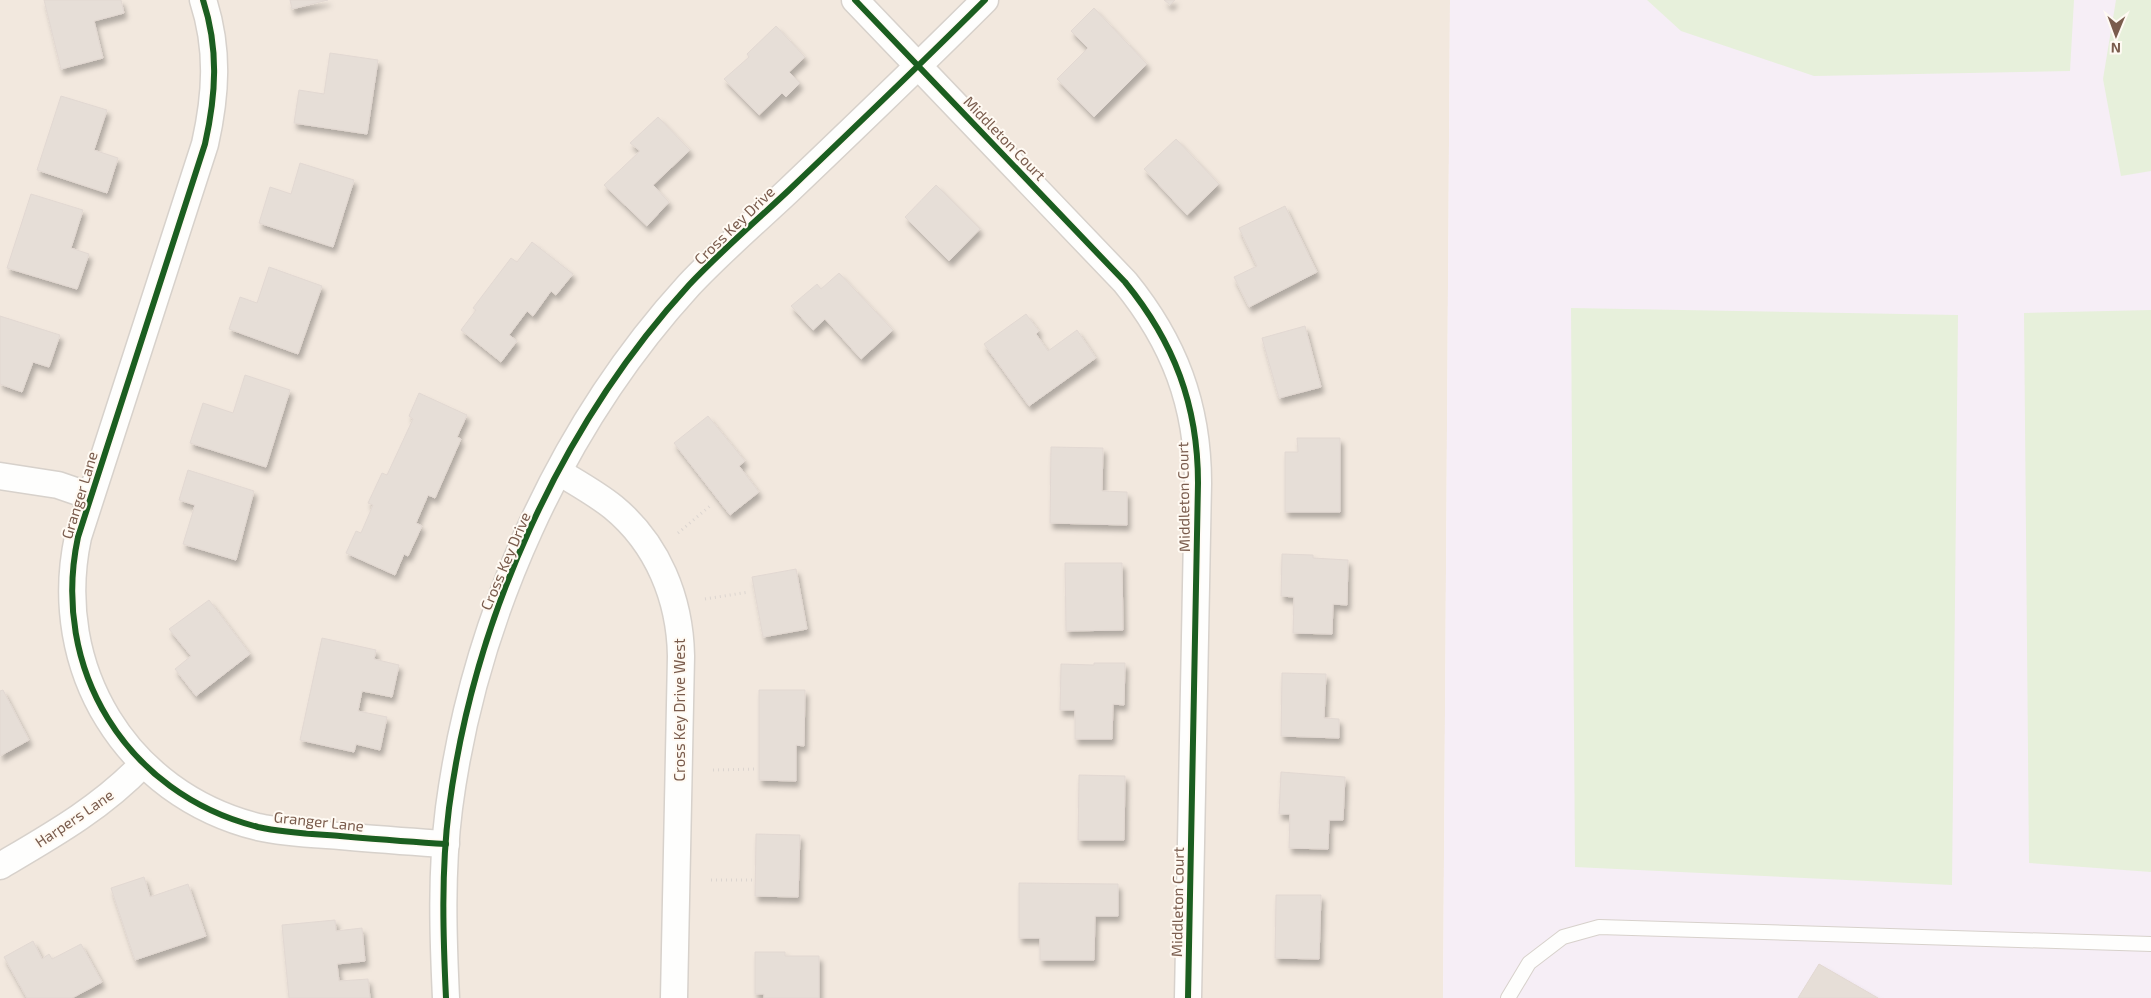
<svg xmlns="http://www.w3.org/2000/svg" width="2151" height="998" font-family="'Exo 2',sans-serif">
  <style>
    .residential { fill: #f2e8de }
    .education { fill: #f6eef6 }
    .green { fill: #e7f0db }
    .building { fill: #e6ded7; stroke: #e2d8d2; filter: url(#shadow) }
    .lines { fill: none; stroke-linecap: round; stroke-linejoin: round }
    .lane-casing { stroke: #d7d1cb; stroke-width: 16 }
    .street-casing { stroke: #d7d1cb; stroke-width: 29 }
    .path { stroke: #dcd5d0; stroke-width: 3; stroke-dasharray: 1 4; stroke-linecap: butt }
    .lane { stroke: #fefefd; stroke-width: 14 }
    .street { stroke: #fefefd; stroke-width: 26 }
    .cycleway-casing { stroke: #fffaf3; stroke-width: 9 }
    .cycleway { stroke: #1b5e20; stroke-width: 6 }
    .labels { text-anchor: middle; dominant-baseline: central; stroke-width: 4; stroke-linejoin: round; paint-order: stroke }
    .street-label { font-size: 15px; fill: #7a5c4d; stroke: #fffaf3 }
  </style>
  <defs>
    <filter id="shadow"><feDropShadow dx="3" dy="5.5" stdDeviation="2.5" flood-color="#0004"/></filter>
  </defs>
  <rect width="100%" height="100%" fill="#f9f5f0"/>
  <polygon class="residential" points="0,0 1450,0 1443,998 0,998"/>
  <polygon class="education" points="1450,0 2151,0 2151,998 1443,998"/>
  <g class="green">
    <polygon points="1647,0 2074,0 2070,71 1814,76 1681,31"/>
    <polygon points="2116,0 2151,0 2151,171 2121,176 2103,79"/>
    <polygon points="1571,308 1958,315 1952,885 1575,867"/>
    <polygon points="2151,310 2151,872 2029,863 2024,313"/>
  </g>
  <g class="building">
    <polygon points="44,0 121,0 124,13 94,21 103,58 61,69"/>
    <polygon points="290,0 328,0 292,9"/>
    <polygon points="1164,0 1175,0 1170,5"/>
    <polygon points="1094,8 1147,64 1094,117 1057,79 1088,48 1071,31"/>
    <polygon points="776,26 805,57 789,72 800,83 786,97 782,93 759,115 724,79 749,57 747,54"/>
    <polygon points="330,53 378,60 367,134 294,123 299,90 324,94"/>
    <polygon points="61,96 107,110 94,150 118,158 107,193 37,170"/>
    <polygon points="658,117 690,150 653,185 669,202 647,226 604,185 640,151 630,143"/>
    <polygon points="1176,139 1219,184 1187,215 1144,169"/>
    <polygon points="300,163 354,180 333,247 259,223 270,187 291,194"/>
    <polygon points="936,185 980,229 949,261 905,217"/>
    <polygon points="31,194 83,210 71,248 89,254 77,289 7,268"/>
    <polygon points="1285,206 1317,272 1249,307 1234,277 1257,266 1239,228"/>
    <polygon points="532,242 573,274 556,295 551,291 533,316 527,311 509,335 517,341 501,362 461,330 476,310 473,308 511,258 517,262"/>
    <polygon points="269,267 322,286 298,354 229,329 240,297 257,303"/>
    <polygon points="839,273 893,330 861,359 825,319 813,330 791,306 817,284 821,289"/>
    <polygon points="1026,314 1039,331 1036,334 1048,351 1077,330 1096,358 1029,406 984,344"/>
    <polygon points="0,316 60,335 49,367 33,362 22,392 0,384"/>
    <polygon points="1305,326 1321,387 1279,398 1262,338"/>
    <polygon points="245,375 290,390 266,467 190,443 203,403 233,413"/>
    <polygon points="419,393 467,415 457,437 461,439 435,498 428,495 416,523 422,526 408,556 404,554 395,575 346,553 356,531 361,533 373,505 368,503 382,473 387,475 413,419 409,416"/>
    <polygon points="708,416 745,461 739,466 759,492 730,515 674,443"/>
    <polygon points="1297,438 1340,438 1340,512 1285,512 1285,452 1298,452"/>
    <polygon points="1051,447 1103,448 1102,491 1127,492 1127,525 1050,523"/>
    <polygon points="188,470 254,491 236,560 183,544 195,505 179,500"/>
    <polygon points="1282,554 1313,555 1313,558 1348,560 1347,605 1333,604 1332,634 1293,633 1294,597 1281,596"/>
    <polygon points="1065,563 1122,563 1123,630 1066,631"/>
    <polygon points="796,569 807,629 763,637 752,577"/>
    <polygon points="209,600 250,654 196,696 175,669 191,656 169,629"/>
    <polygon points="322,638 376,650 374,659 399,665 392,697 362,691 358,711 387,717 380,750 356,744 354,752 300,740"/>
    <polygon points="1094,663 1125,663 1124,705 1113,704 1112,739 1075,739 1075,710 1060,710 1061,664 1094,665"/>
    <polygon points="1282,673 1326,674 1324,718 1339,719 1339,738 1281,736"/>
    <polygon points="3,690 29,740 0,756 0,691"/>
    <polygon points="759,690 805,690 804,746 796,745 796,781 759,780"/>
    <polygon points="1281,772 1345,777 1343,820 1329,820 1328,849 1289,848 1290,814 1279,814"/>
    <polygon points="1079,775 1125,776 1124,840 1078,840"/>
    <polygon points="756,834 800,835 798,897 755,896"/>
    <polygon points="144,877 150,897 188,884 206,936 135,960 111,888"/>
    <polygon points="1019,883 1118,884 1118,916 1095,916 1094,960 1040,960 1040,938 1019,938"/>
    <polygon points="1276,895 1321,895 1319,959 1275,958"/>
    <polygon points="335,920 336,931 362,928 365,961 337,964 339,981 368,979 370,998 289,998 282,925"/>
    <polygon points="33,941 42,959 49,954 52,959 81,944 102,982 72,998 27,998 4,957"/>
    <polygon points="755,952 785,952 785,956 819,956 819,998 764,998 764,994 755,994"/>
    <polygon points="1819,964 1878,998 1798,998"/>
  </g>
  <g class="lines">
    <defs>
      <polyline id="lane" points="1508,998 1529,963 1563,937 1599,927 2151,944"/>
      <g id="street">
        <path d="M203,0C219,49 216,95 205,144L78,537C50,668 126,794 258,827C285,833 312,834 340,836C375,839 411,842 446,844"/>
        <path d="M855,0L1125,282C1174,342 1198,405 1198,483L1188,998"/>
        <path d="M559,472C577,483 597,494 613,507C658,544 680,599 681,656L674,998"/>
        <polyline points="0,476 58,485 90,496"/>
        <path d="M0,866C51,836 101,808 143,764"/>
        <path d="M446,998C443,935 441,871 449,808C474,619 560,426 689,285C720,252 755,222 788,191C854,128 920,65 985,0"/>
      </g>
    </defs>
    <use href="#lane" class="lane-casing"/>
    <use href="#street" class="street-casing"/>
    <g class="path">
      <polyline points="678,533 710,506"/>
      <polyline points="705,599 749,592"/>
      <polyline points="713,770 756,769"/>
      <polyline points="711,880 756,880"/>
    </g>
    <use href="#lane" class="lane"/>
    <use href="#street" class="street"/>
    <defs>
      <g id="cycleway">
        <path d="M203,0C219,49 216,95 205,144L78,537C50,668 126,794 258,827C285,833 312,834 340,836C375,839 411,842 446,844"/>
        <path d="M855,0L1125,282C1174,342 1198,405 1198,483L1188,998"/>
        <path d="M446,998C443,935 441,871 449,808C474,619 560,426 689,285C720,252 755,222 788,191C854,128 920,65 985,0"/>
      </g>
    </defs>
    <use href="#cycleway" class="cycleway-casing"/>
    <use href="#cycleway" class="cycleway"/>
  </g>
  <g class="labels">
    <g class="street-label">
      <text transform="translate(1005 138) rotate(46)">Middleton Court</text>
      <text transform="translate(734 225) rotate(-44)">Cross Key Drive</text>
      <text transform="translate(79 495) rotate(-73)">Granger Lane</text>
      <text transform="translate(1183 497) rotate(-91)">Middleton Court</text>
      <text transform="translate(505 561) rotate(-67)">Cross Key Drive</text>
      <text transform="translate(679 710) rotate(-90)">Cross Key Drive West</text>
      <text transform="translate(74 818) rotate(-34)">Harpers Lane</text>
      <text transform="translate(319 821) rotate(6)">Granger Lane</text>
      <text transform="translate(1177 902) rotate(-89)">Middleton Court</text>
    </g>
  </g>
  <g transform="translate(2116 35) rotate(181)" stroke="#fffaf3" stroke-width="4" paint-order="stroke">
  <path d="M0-4L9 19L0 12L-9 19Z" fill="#7a5c4d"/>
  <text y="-8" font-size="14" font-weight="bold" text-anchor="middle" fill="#7a5c4d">N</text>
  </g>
</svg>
